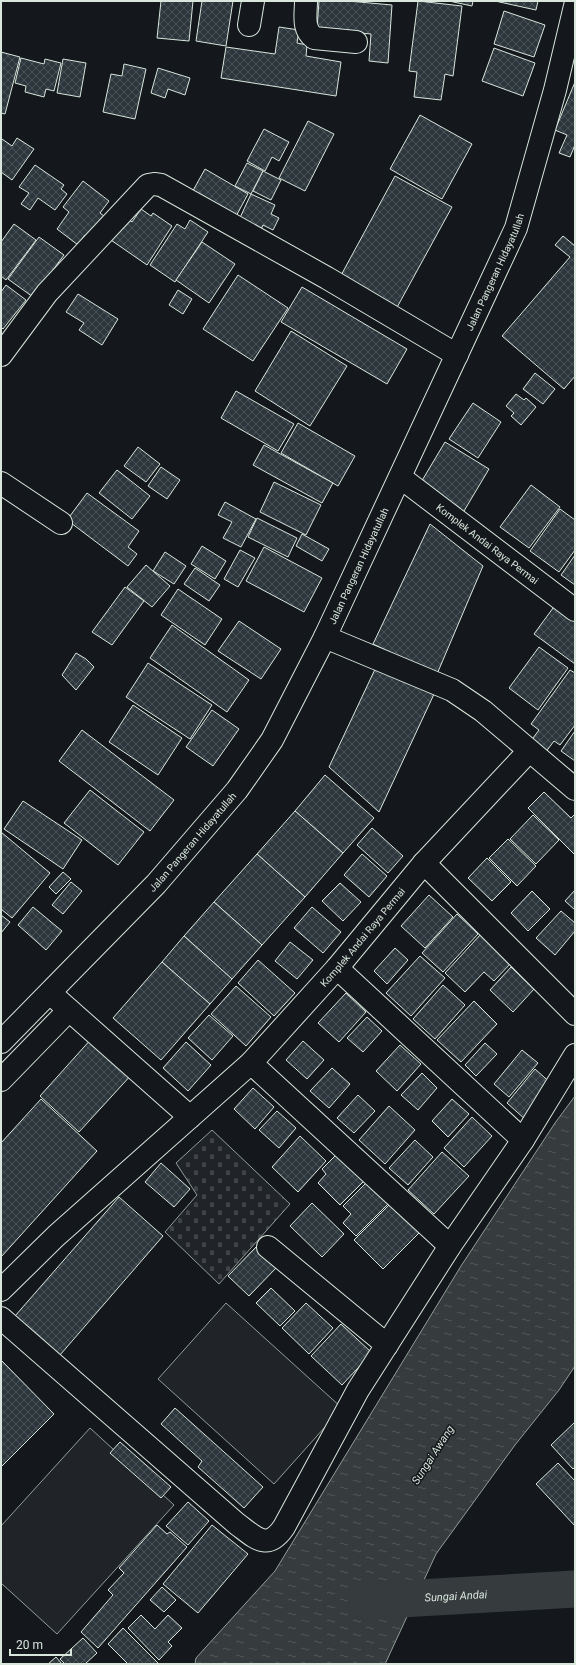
<svg xmlns="http://www.w3.org/2000/svg" width="576" height="1665" font-family="Roboto,sans-serif">
  <style>
    .cemetery { fill: url(#cemetery-stones); stroke: #939e99 }
    .pitch { fill: #202428; stroke: #939e99 }
    .water { fill: url(#water-ripples); stroke: #939e99 }
    .lines { fill: none; stroke-linecap: round; stroke-linejoin: round }
    .river { stroke: #363b3e; stroke-width: 37 }
    .building { fill: url(#building-cross-hatch); stroke: #d8e6dc }
    .minor-casing { stroke: #d8e6dc; stroke-width: 24 }
    .major-casing { stroke: #d8e6dc; stroke-width: 24 }
    .minor { stroke: #14181c; stroke-width: 22 }
    .major { stroke: #14181c; stroke-width: 22 }
    .labels { text-anchor: middle; dominant-baseline: central; stroke-width: 3; stroke-linejoin: round; paint-order: stroke }
    .street-label { font-size: 10px; fill: #d8e6dc; stroke: #14181c }
    .water-label { font-size: 11px; font-style: italic; fill: #d8e6dc; stroke: #14181c }
  </style>
  <defs>
    <pattern id="cemetery-stones" width="16" height="16" patternUnits="userSpaceOnUse"><rect width="16" height="16" fill="#202428"/><path d="M2 7V4a2 2 0 0 1 4 0v3zM10 15v-3a2 2 0 0 1 4 0v3z" fill="#404447"/></pattern>
    <pattern id="water-ripples" width="26" height="14" patternUnits="userSpaceOnUse"><rect width="26" height="14" fill="#363b3e"/><path d="M2 4q2-2 4 0t4 0M15 11q2-2 4 0t4 0" fill="none" stroke="#525759"/></pattern>
    <pattern id="building-cross-hatch" width="8" height="8" patternUnits="userSpaceOnUse"><rect width="8" height="8" fill="#2c363c"/><path d="M0 0l8 8M0 8l8-8" fill="none" stroke="#4a5358"/></pattern>
  </defs>
  <rect width="100%" height="100%" fill="#14181c"/>
  <polygon class="cemetery" points="212,1130 290,1204 219,1284 165,1232 197,1195 176,1163"/>
  <g class="pitch">
    <polygon points="226,1303 342,1408 274,1484 158,1379"/>
    <polygon points="90,1428 174,1505 57,1634 1,1583 1,1526"/>
  </g>
  <polygon class="water" points="575,1096 575,1366 559,1390 515,1445 436,1554 386,1662 385,1664 195,1664 196,1658 275,1571 461,1266 555,1123"/>
  <g class="lines">
    <path class="river" id="s1" d="M366,1601L575,1589"/>
  </g>
  <g class="building">
    <polygon points="161,1 193,1 189,41 157,38"/>
    <polygon points="202,1 233,1 226,46 196,41"/>
    <polygon points="319,1 348,1 392,5 388,63 369,61 371,34 317,29"/>
    <polygon points="418,1 462,6 453,76 445,74 441,100 414,97 417,72 409,71"/>
    <polygon points="449,1 473,1 472,6"/>
    <polygon points="495,1 538,1 536,10"/>
    <polygon points="504,11 545,25 534,57 494,44"/>
    <polygon points="279,27 299,30 297,43 307,45 306,56 341,62 336,96 221,78 226,47 275,54"/>
    <polygon points="494,48 535,63 523,96 482,81"/>
    <polygon points="1,52 20,57 5,114 1,113"/>
    <polygon points="21,58 44,64 45,59 61,63 54,91 46,89 44,97 25,92 26,86 15,83"/>
    <polygon points="63,59 86,63 80,97 57,93"/>
    <polygon points="124,64 146,69 135,119 103,112 111,74 122,76"/>
    <polygon points="158,68 190,78 185,95 168,89 165,98 151,93"/>
    <polygon points="575,82 575,145 570,157 559,153 567,135 555,130"/>
    <polygon points="420,115 472,144 442,199 390,169"/>
    <polygon points="308,121 334,134 305,191 279,178"/>
    <polygon points="264,129 289,142 279,161 272,157 265,171 247,161"/>
    <polygon points="17,138 34,149 12,180 1,172 1,140 2,139 12,146"/>
    <polygon points="247,163 263,171 251,194 235,186"/>
    <polygon points="35,165 64,185 61,189 67,194 55,210 38,198 30,210 21,204 29,193 19,187"/>
    <polygon points="205,169 248,194 234,220 190,196"/>
    <polygon points="263,171 281,180 271,200 253,191"/>
    <polygon points="395,176 452,207 395,311 339,279"/>
    <polygon points="83,181 109,201 100,213 108,219 92,240 85,235 78,245 57,229 69,212 63,207"/>
    <polygon points="251,194 275,205 271,214 279,218 273,230 263,225 260,232 238,222"/>
    <polygon points="141,209 151,216 153,213 172,226 147,265 108,238 127,218 132,222"/>
    <polygon points="190,220 208,232 175,282 150,265 177,224 185,229"/>
    <polygon points="14,224 36,240 6,280 1,276 1,242"/>
    <polygon points="563,236 575,246 575,376 564,389 502,336 570,257 555,245"/>
    <polygon points="39,237 64,255 33,297 8,279"/>
    <polygon points="202,242 235,264 209,303 176,280"/>
    <polygon points="238,275 288,308 253,361 203,329"/>
    <polygon points="6,285 26,300 3,329 1,327 1,292"/>
    <polygon points="302,287 407,349 387,384 281,322"/>
    <polygon points="178,290 192,299 183,314 169,305"/>
    <polygon points="78,294 118,319 102,345 79,330 84,323 66,312"/>
    <polygon points="291,331 347,366 310,426 255,391"/>
    <polygon points="535,373 555,389 543,404 523,389"/>
    <polygon points="236,391 294,424 278,451 221,418"/>
    <polygon points="516,394 524,400 526,398 536,407 521,425 511,416 514,413 506,406"/>
    <polygon points="473,403 501,422 478,458 449,439"/>
    <polygon points="298,423 355,456 338,486 281,453"/>
    <polygon points="445,442 489,469 461,516 417,489"/>
    <polygon points="264,445 333,483 322,503 253,465"/>
    <polygon points="138,447 160,464 146,482 124,466"/>
    <polygon points="161,467 180,480 167,499 148,486"/>
    <polygon points="117,470 150,496 132,519 99,493"/>
    <polygon points="274,482 321,505 306,535 260,512"/>
    <polygon points="531,485 560,507 529,548 500,527"/>
    <polygon points="87,493 139,531 128,547 137,554 128,566 67,520"/>
    <polygon points="225,502 256,519 241,547 223,538 232,522 218,515"/>
    <polygon points="560,509 575,520 575,550 559,572 530,551"/>
    <polygon points="257,518 297,538 288,557 248,537"/>
    <polygon points="430,524 483,566 437,674 373,644"/>
    <polygon points="302,534 329,549 322,561 296,546"/>
    <polygon points="202,546 226,561 215,579 191,564"/>
    <polygon points="264,547 322,578 304,612 246,581"/>
    <polygon points="240,550 255,558 238,587 224,579"/>
    <polygon points="165,552 186,566 174,584 153,571"/>
    <polygon points="575,555 575,585 561,575"/>
    <polygon points="146,565 170,586 152,607 127,587"/>
    <polygon points="195,568 220,585 209,601 184,584"/>
    <polygon points="125,587 144,601 112,645 92,632"/>
    <polygon points="178,589 222,619 205,645 161,615"/>
    <polygon points="556,604 575,618 575,664 534,634"/>
    <polygon points="239,621 281,649 261,679 218,651"/>
    <polygon points="172,625 249,680 227,712 150,658"/>
    <polygon points="539,647 568,668 538,710 509,688"/>
    <polygon points="76,653 86,659 94,667 76,690 62,675"/>
    <polygon points="148,663 212,705 190,739 126,697"/>
    <polygon points="377,665 435,692 379,812 329,767"/>
    <polygon points="570,670 575,673 575,725 560,745 554,741 545,753 530,742 539,730 531,724"/>
    <polygon points="133,705 182,738 158,775 109,742"/>
    <polygon points="212,710 239,729 213,766 186,747"/>
    <polygon points="82,730 174,800 150,831 59,761"/>
    <polygon points="575,731 575,761 561,751"/>
    <polygon points="325,775 374,818 343,853 295,811"/>
    <polygon points="90,790 144,832 118,865 64,823"/>
    <polygon points="544,792 571,818 575,814 575,855 528,808"/>
    <polygon points="23,801 82,840 63,869 4,829"/>
    <polygon points="295,811 343,853 305,897 257,854"/>
    <polygon points="533,815 559,840 536,864 510,839"/>
    <polygon points="372,828 403,856 388,873 357,845"/>
    <polygon points="1,832 50,873 12,918 1,909"/>
    <polygon points="508,839 536,866 517,886 489,858"/>
    <polygon points="257,854 305,897 262,945 214,902"/>
    <polygon points="362,854 387,876 369,897 344,875"/>
    <polygon points="487,858 511,882 492,901 468,878"/>
    <polygon points="63,872 71,879 56,894 49,887"/>
    <polygon points="71,882 82,891 63,914 52,905"/>
    <polygon points="340,883 361,902 343,921 322,901"/>
    <polygon points="575,890 575,910 565,901"/>
    <polygon points="532,891 550,909 528,931 511,913"/>
    <polygon points="429,895 453,917 425,948 401,926"/>
    <polygon points="214,902 262,945 232,979 184,936"/>
    <polygon points="33,907 62,931 46,950 18,925"/>
    <polygon points="312,907 341,932 323,953 294,928"/>
    <polygon points="561,911 575,923 575,931 555,955 536,938"/>
    <polygon points="457,914 478,934 443,972 422,953"/>
    <polygon points="1,915 10,922 1,933"/>
    <polygon points="481,934 511,963 494,981 484,972 465,992 445,973"/>
    <polygon points="184,936 232,979 210,1004 162,962"/>
    <polygon points="290,942 313,960 297,979 275,961"/>
    <polygon points="395,948 408,960 387,984 374,971"/>
    <polygon points="420,956 445,978 411,1016 386,993"/>
    <polygon points="258,960 295,993 274,1016 238,983"/>
    <polygon points="162,962 210,1004 161,1060 113,1018"/>
    <polygon points="511,967 534,989 513,1012 490,990"/>
    <polygon points="443,985 465,1005 435,1039 413,1019"/>
    <polygon points="236,986 271,1017 246,1046 211,1014"/>
    <polygon points="346,993 366,1012 339,1042 318,1023"/>
    <polygon points="474,1001 497,1024 461,1062 437,1040"/>
    <polygon points="209,1015 233,1036 212,1060 188,1038"/>
    <polygon points="367,1017 382,1031 363,1052 347,1038"/>
    <polygon points="93,1037 133,1073 79,1132 40,1096"/>
    <polygon points="303,1041 324,1060 307,1079 286,1060"/>
    <polygon points="186,1042 211,1065 188,1091 163,1068"/>
    <polygon points="485,1043 497,1054 476,1076 465,1065"/>
    <polygon points="400,1045 421,1064 397,1091 376,1071"/>
    <polygon points="522,1050 538,1063 509,1097 494,1084"/>
    <polygon points="332,1068 350,1084 329,1108 310,1091"/>
    <polygon points="535,1069 554,1086 526,1120 507,1103"/>
    <polygon points="422,1073 437,1088 418,1110 401,1095"/>
    <polygon points="253,1088 274,1107 255,1129 234,1109"/>
    <polygon points="358,1095 375,1111 354,1133 337,1118"/>
    <polygon points="41,1099 97,1151 1,1257 1,1143"/>
    <polygon points="452,1099 469,1114 448,1137 432,1121"/>
    <polygon points="389,1106 415,1130 385,1164 359,1140"/>
    <polygon points="277,1111 296,1128 279,1148 259,1130"/>
    <polygon points="472,1117 492,1136 464,1167 444,1148"/>
    <polygon points="300,1136 326,1161 298,1192 272,1167"/>
    <polygon points="415,1140 433,1157 408,1185 389,1168"/>
    <polygon points="340,1151 367,1178 340,1205 318,1183 326,1174 322,1169"/>
    <polygon points="442,1152 469,1176 434,1214 408,1190"/>
    <polygon points="161,1163 190,1189 174,1207 145,1182"/>
    <polygon points="368,1181 390,1202 356,1236 343,1223 351,1214 343,1206"/>
    <polygon points="119,1197 163,1236 60,1355 15,1316"/>
    <polygon points="312,1203 344,1234 322,1257 290,1226"/>
    <polygon points="391,1203 420,1232 383,1269 354,1240"/>
    <polygon points="256,1247 277,1267 249,1296 228,1276"/>
    <polygon points="271,1288 295,1311 280,1326 256,1303"/>
    <polygon points="306,1303 333,1328 309,1354 282,1328"/>
    <polygon points="341,1324 372,1353 342,1385 311,1356"/>
    <polygon points="1,1360 54,1414 1,1467"/>
    <polygon points="175,1408 263,1487 244,1508 198,1467 202,1461 161,1424"/>
    <polygon points="575,1422 575,1467 573,1469 551,1445"/>
    <polygon points="120,1442 171,1487 161,1498 110,1453"/>
    <polygon points="558,1463 575,1481 575,1526 536,1484"/>
    <polygon points="188,1502 209,1521 188,1545 166,1526"/>
    <polygon points="157,1525 167,1534 170,1532 187,1547 98,1648 81,1632 113,1595 108,1590 124,1573 119,1568"/>
    <polygon points="212,1525 248,1554 198,1613 163,1584"/>
    <polygon points="162,1587 176,1600 164,1612 150,1600"/>
    <polygon points="141,1615 155,1629 168,1615 182,1628 168,1642 172,1646 159,1660 128,1628"/>
    <polygon points="123,1628 159,1664 128,1664 108,1644"/>
    <polygon points="83,1638 97,1653 85,1664 65,1664 60,1659"/>
    <polygon points="56,1657 62,1664 48,1664"/>
  </g>
  <g class="lines">
    <defs>
      <g id="minor">
        <path d="M306,1C306,14 302,29 314,38L356,42"/>
        <polyline points="249,25 253,1"/>
        <polyline points="1,355 47,293 148,185 154,184 161,185 327,278 457,355"/>
        <path id="s2" d="M400,477L575,610"/>
        <polyline points="1,483 61,523"/>
        <polyline points="325,637 452,690 483,711 575,789"/>
        <polyline points="424,863 575,1014"/>
        <polyline points="337,968 523,1140"/>
        <polyline points="50,993 190,1117"/>
        <polyline points="251,1063 450,1246"/>
        <polyline points="1,1080 69,1010"/>
        <polyline points="268,1247 387,1345"/>
        <path id="s3" d="M1,1290L56,1236L251,1063L337,968L424,863L529,751"/>
        <path d="M1,1318L237,1524C255,1537 267,1552 284,1527L358,1390L450,1246L523,1140L575,1055"/>
      </g>
      <g id="major">
        <path id="s4" d="M1,1042L156,884L237,790L272,740L325,637L516,228L555,90L575,6"/>
      </g>
    </defs>
    <use href="#minor" class="minor-casing"/>
    <use href="#major" class="major-casing"/>
    <use href="#minor" class="minor"/>
    <use href="#major" class="major"/>
  </g>
  <g class="labels">
    <g class="street-label">
      <text stroke="none"><textPath href="#s4" startOffset="925">Jalan Pangeran Hidayatullah</textPath></text>
      <text stroke="none"><textPath href="#s2" startOffset="110">Komplek Andai Raya Permai</textPath></text>
      <text stroke="none"><textPath href="#s4" startOffset="601">Jalan Pangeran Hidayatullah</textPath></text>
      <text stroke="none"><textPath href="#s4" startOffset="277">Jalan Pangeran Hidayatullah</textPath></text>
      <text stroke="none"><textPath href="#s3" startOffset="506">Komplek Andai Raya Permai</textPath></text>
    </g>
    <g class="water-label">
      <text transform="translate(433 1455) rotate(-57)">Sungai Awang</text>
      <text stroke="none"><textPath href="#s1" startOffset="90">Sungai Andai</textPath></text>
    </g>
  </g>
  <rect width="576" height="1665" fill="none" stroke="#d8e6dc" stroke-width="4"/>
  <path d="M10 1649v6h61v-6" fill="none" stroke="#d8e6dc" stroke-width="2"/>
  <text x="16" y="1649" font-size="12" fill="#d8e6dc" stroke="#14181c" stroke-width="3" paint-order="stroke">20 m</text>
</svg>
